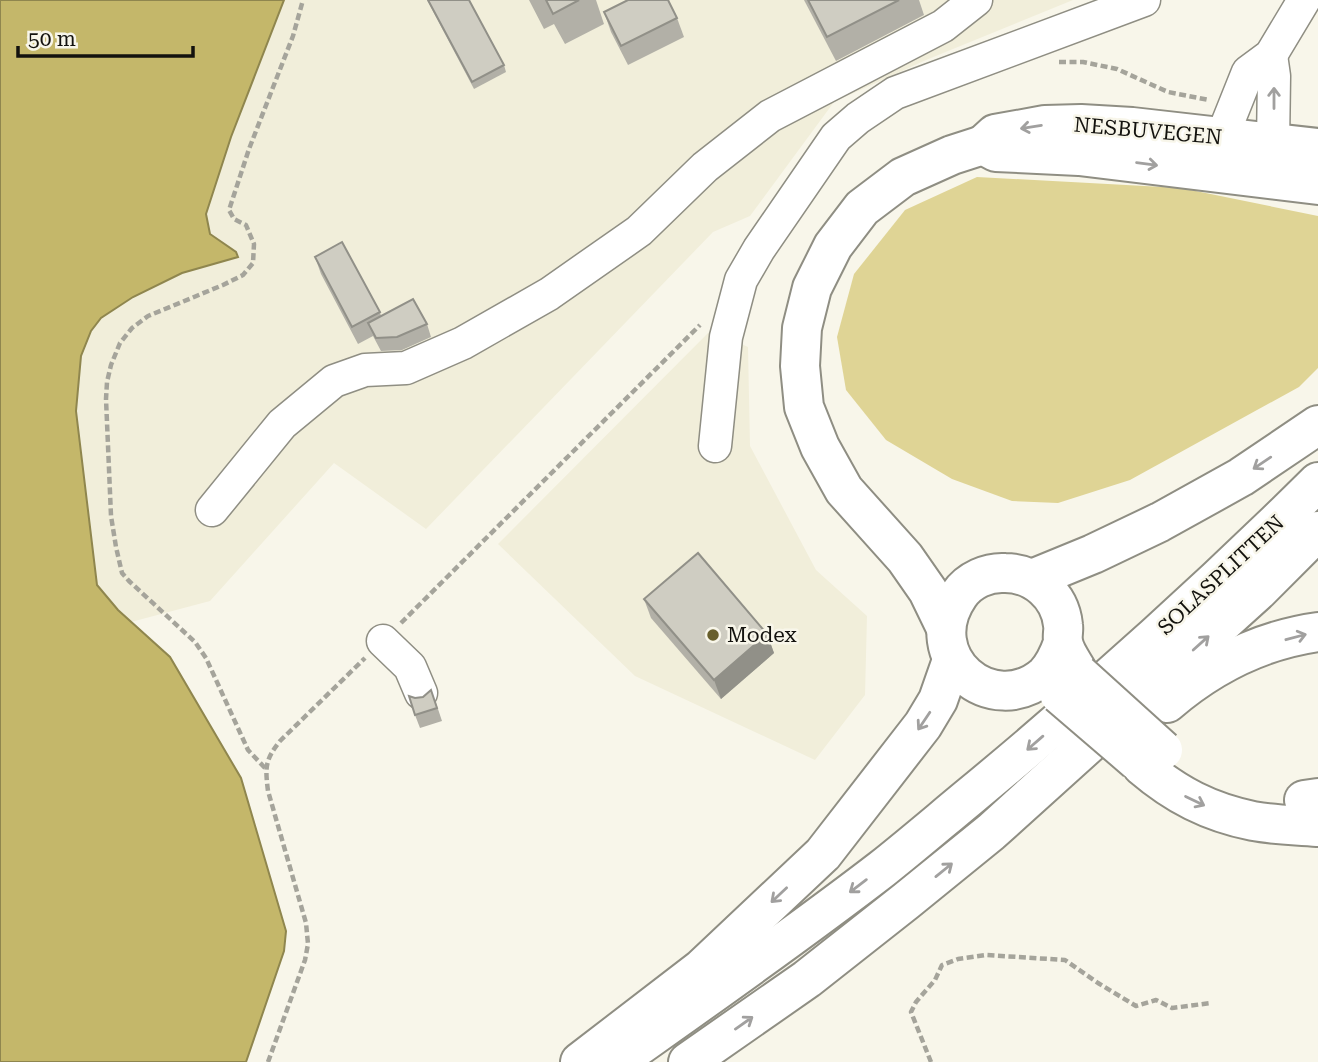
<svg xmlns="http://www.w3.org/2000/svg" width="1318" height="1062" font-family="'Roboto Serif',serif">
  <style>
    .built { fill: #f1eeda }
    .green { fill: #dfd495 }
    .water { fill: #c4b76a; stroke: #8f864e; stroke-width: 2 }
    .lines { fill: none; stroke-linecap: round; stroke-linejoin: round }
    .minor-casing { stroke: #8f8e83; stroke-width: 35 }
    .major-casing { stroke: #8f8e83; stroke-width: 42 }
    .highway-casing { stroke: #8f8e83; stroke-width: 42 }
    .path { stroke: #a5a49b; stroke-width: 4.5; stroke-dasharray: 7 3.5; stroke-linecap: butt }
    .minor { stroke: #fff; stroke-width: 32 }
    .major { stroke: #fff; stroke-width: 38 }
    .highway { stroke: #fff; stroke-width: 38 }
    .major-bridge-casing { stroke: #8f8e83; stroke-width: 42; stroke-linecap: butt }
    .major-bridge { stroke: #fff; stroke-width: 38 }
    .wall { fill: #b2b0a7 }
    .shaded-wall { fill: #919088 }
    .building { fill: #cfcdc2; stroke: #919088; stroke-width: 2 }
    .oneway { stroke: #a1a09f }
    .poi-dot { fill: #685f2c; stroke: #f8f6ea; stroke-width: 2.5 }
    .labels { text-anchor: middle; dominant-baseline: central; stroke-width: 5; stroke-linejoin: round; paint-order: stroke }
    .street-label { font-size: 21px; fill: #13120e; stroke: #f8f6ea }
    .poi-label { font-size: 21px; fill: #13120e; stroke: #f8f6ea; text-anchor: start }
  </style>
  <rect width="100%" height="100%" fill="#f8f6ea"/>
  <g class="built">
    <polygon points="284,0 1073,0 926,60 834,102 750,216 713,232 426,529 334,463 210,601 131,622 118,610 97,585 76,411 81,356 91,331 101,318 133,297 182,273 237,257 236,251 210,234 206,214 231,137"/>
    <polygon points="711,330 748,347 750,446 816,570 867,616 865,695 815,760 635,676 498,544"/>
  </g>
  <polygon class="green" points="977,177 1181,188 1318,216 1318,368 1299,387 1130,480 1058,503 1012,501 952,479 886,440 846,390 837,337 854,274 905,210"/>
  <polygon class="water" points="0,0 284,0 231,137 206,214 210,234 236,252 238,257 182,273 133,297 101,318 91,331 81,356 76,411 97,585 118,610 170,657 241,778 286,931 284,951 246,1062 0,1062"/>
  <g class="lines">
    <defs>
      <g id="minor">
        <polyline points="1231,156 1222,137 1248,72 1271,55 1304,0"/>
        <polyline points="1258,158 1273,144 1274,76 1271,55"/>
        <polyline points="715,446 726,337 741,280 759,249 836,137 858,118 895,93 1144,0"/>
        <polyline points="212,510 282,424 334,381 365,370 406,368 463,343 549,294 639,231 705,167 770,116 943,26 976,0"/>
        <polyline points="383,641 410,667 421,693"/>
      </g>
      <g id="major">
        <polyline points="983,145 995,134 1045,125 1081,124 1132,127 1318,148"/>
        <polyline points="945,626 928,591 905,558 844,490 820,447 804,407 800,366 802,328 812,288 833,246 862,208 903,177 952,155 983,145 996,152 1079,156 1318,185"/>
        <path d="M1063,643C1059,654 1054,666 1045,675C992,721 916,657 959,595C969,580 988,572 1005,573C1034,573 1060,595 1063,625C1064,630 1062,635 1063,641C1064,652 1074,664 1079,674"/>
        <path d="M1142,766C1176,795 1209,812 1253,821C1274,825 1297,825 1318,827"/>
      </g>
      <g id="highway">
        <polyline points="1032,579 1093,554 1160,522 1241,477 1318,425"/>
        <path d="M1167,703C1210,666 1261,640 1318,632"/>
        <polyline points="1304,800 1318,798"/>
        <polyline points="580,1062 701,969 823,854 923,725 938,700 952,660"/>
        <path d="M616,1062C705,999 795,936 882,869C911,846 939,822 968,798C1089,698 1206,593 1318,482"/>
        <polyline points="688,1062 807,979 906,901 991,832 1258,591 1318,531"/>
      </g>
    </defs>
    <use href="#minor" class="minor-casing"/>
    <use href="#major" class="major-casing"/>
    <use href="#highway" class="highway-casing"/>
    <g class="path">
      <polyline points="1059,62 1083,62 1117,69 1168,92 1209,100"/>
      <polyline points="401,623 700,325"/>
      <polyline points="265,768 248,750 206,658 195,642 129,581 122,573 116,547 111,516 106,399 107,382 111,365 120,343 132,328 148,316 223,285 243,275 253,263 254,244 246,225 234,219 229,210 249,149 293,36 303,0"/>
      <path d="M268,1062L305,960L308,944L306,923L268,791C265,767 265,760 280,741L365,658"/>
      <polyline points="931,1062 911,1012 916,1002 935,980 942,965 958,959 986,955 1065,960 1098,983 1136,1006 1156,1000 1172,1008 1211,1003"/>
    </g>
    <use href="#minor" class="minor"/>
    <use href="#major" class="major"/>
    <use href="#highway" class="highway"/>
    <defs>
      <g id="major-bridge">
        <polyline points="1079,674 1163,750"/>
        <polyline points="1059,694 1137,761"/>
      </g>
    </defs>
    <use href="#major-bridge" class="major-bridge-casing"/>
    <use href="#major-bridge" class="major-bridge"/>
  </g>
  <g class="wall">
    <polygon points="427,0 469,0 504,65 506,72 474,89"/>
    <polygon points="529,0 596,0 604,24 565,44 554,24 544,29"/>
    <polygon points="804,0 919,0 924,15 836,61"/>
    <polygon points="604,12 677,18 684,37 628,65 611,32"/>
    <polygon points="315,257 380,312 381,316 427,324 431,337 402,350 381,351 373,336 358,344 321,274"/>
    <polygon points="644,599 767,634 774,653 721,699 651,618"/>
    <polygon points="436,703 442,721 420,728 415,715"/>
  </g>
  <polygon class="shaded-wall" points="767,634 774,653 721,699 714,680"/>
  <g class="building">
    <polygon points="428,0 469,0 504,65 472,82"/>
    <polygon points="546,0 579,0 553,14"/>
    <polygon points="628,0 668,0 677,18 621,46 604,12"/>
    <polygon points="808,0 899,0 827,37"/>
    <polygon points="342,242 380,312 352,327 315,257"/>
    <polygon points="413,299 427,324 397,337 376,338 368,323"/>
    <polygon points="698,553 767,634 714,680 644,599"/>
    <polygon points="431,690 437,708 415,715 409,696 415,698 423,697"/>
  </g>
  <defs><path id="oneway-shaft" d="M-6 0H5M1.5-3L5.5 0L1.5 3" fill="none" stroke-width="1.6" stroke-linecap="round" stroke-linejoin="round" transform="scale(1.75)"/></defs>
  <g class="oneway">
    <use href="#oneway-shaft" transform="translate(1274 98) rotate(-90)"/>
    <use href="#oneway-shaft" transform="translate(1031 127) rotate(171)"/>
    <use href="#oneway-shaft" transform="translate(1147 164) rotate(7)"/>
    <use href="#oneway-shaft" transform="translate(1262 463) rotate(146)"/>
    <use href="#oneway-shaft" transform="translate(1296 637) rotate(-15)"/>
    <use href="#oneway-shaft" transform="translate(1201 643) rotate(-42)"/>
    <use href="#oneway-shaft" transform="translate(924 721) rotate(124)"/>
    <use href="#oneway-shaft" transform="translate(1035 743) rotate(139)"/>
    <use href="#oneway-shaft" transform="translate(1195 801) rotate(26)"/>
    <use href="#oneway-shaft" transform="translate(944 870) rotate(-39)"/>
    <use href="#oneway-shaft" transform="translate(858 886) rotate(143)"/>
    <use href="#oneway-shaft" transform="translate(779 895) rotate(137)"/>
    <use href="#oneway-shaft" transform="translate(744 1023) rotate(-35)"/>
  </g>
  <circle class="poi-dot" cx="713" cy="635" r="7"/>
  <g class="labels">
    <g class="street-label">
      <text transform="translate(1148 131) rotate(5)">NESBUVEGEN</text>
      <text transform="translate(1221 575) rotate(-43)">SOLASPLITTEN</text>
    </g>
    <g class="poi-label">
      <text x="727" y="635">Modex</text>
    </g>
  </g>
  <path d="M18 46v10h175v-10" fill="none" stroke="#13120e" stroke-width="3.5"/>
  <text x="28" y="46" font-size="21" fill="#13120e" stroke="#f8f6ea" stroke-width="5" paint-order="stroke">50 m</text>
</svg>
